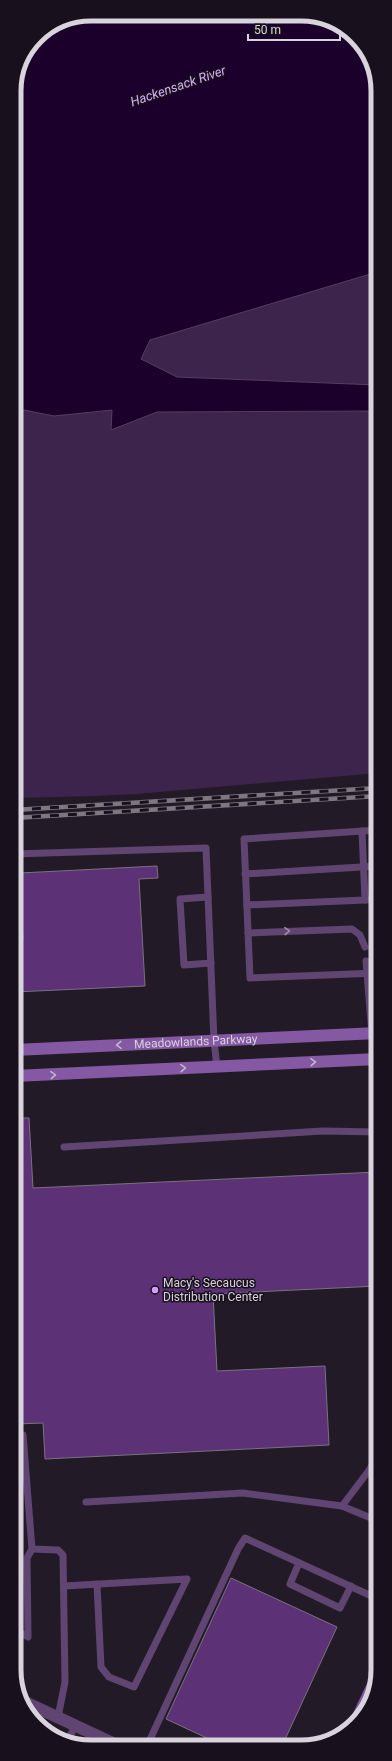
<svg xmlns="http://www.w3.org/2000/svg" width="392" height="1761" font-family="Roboto,sans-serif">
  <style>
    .green { fill: #3d244d }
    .water { fill: #1b002b; stroke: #543f60 }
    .building { fill: #5c3176; stroke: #7a7180 }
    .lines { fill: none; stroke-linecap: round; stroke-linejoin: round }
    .lane { stroke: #604472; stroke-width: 7 }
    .street { stroke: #604472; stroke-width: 12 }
    .secondary { stroke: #8558a3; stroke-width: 12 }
    .rail-casing { stroke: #7d7782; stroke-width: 4.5 }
    .rail { stroke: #18111d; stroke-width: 3; stroke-dasharray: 9; stroke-linecap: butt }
    .oneway { stroke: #9c8ca7 }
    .oneway2 { stroke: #c3b4ce }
    .poi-dot { fill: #d49cfb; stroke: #18111d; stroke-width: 1.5 }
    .labels { text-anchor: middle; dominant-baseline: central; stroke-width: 3; stroke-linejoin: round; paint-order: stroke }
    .street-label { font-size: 12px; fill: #d8d3dc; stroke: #18111d }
    .poi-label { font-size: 12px; fill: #d8d3dc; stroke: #18111d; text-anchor: start }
    .water-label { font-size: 13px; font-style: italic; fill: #dbacfb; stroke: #18111d }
    .rim { fill: none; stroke: #d8d3dc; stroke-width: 5 }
  </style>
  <rect width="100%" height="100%" fill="#221b27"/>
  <g class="green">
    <polygon points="377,272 377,385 177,377 141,360 150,340"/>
    <polygon points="14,408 54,416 112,410 112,429 157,412 377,411 378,773 136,794 94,796 14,798"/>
  </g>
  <polygon class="water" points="91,14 321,17 359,40 377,81 377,272 150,340 141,359 177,377 377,385 377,411 157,412 111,430 112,410 54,416 14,408 14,86 37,36 62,20"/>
  <g class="building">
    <polygon points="157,866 158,878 139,879 145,986 14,992 14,940 23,940 20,873"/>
    <polygon points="14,1118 29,1118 33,1188 378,1172 378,1286 213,1294 217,1371 325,1366 329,1445 45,1459 43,1423 15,1424"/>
    <polygon points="231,1578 337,1627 282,1746 224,1746 166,1719"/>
  </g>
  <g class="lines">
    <g class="lane">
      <polyline points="378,830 244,839 250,978 378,973"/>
      <polyline points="14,854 206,848 214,1041 217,1067"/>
      <polyline points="245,874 378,866"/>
      <polyline points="208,897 180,899 184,965 211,963"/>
      <polyline points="365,900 378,899"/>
      <polyline points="247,905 365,900 362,831"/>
      <polyline points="248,933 352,929 360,935 365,947"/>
      <polyline points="366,961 374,1059"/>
      <polyline points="64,1147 323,1131 378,1132"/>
      <polyline points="378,1454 370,1469 378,1473"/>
      <polyline points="86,1502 243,1493 342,1506 378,1521"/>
      <polyline points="342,1506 370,1469"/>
      <polyline points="32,1549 58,1550 63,1555 65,1682 58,1717"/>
      <polyline points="299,1563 290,1584 340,1608 351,1586"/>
      <polyline points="64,1586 187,1579 134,1687 109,1677 101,1667 97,1584"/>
      <polyline points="15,1630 28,1637 27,1558 32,1549 23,1435"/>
      <polyline points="67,1741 76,1725"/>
      <polyline points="147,1746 238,1549 245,1538 378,1599"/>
    </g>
    <polyline class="street" points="25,1702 119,1746"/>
    <g class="secondary">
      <path id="s1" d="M14,1050L378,1033"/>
      <polyline points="14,1076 378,1059"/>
      <polyline points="355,1723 378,1674"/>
    </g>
    <defs>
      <g id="rail">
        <polyline points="14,810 378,788"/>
        <polyline points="14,818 378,796"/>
      </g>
    </defs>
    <use href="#rail" class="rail-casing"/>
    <use href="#rail" class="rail"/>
  </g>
  <defs><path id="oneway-chevron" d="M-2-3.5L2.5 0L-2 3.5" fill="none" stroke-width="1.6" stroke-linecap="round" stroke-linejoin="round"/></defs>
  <use class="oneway" href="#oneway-chevron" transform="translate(287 931) rotate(-2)"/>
  <g class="oneway2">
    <use href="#oneway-chevron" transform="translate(119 1045) rotate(177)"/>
    <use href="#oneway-chevron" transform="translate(313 1062) rotate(-3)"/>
    <use href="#oneway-chevron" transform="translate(183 1068) rotate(-3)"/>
    <use href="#oneway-chevron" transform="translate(53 1075) rotate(-3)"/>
  </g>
  <circle class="poi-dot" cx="155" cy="1290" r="4"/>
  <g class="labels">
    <g class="street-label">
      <text stroke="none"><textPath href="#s1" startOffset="182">Meadowlands Parkway</textPath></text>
    </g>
    <g class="poi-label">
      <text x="163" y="1283">Macy's Secaucus<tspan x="163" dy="14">Distribution Center</tspan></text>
    </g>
    <g class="water-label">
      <text transform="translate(178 86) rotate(-19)">Hackensack River</text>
    </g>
  </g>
  <path d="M0 0H392V1761H0ZM91 21H301A70 70 0 0 1 371 91V1670A70 70 0 0 1 301 1740H91A70 70 0 0 1 21 1670V91A70 70 0 0 1 91 21Z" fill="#18111d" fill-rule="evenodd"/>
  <path class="rim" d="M91 21H301A70 70 0 0 1 371 91V1670A70 70 0 0 1 301 1740H91A70 70 0 0 1 21 1670V91A70 70 0 0 1 91 21Z"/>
  <path d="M248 34v6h92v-6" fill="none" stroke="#d8d3dc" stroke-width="2"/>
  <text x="254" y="34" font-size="12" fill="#d8d3dc" stroke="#18111d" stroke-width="3" paint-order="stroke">50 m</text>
</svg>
